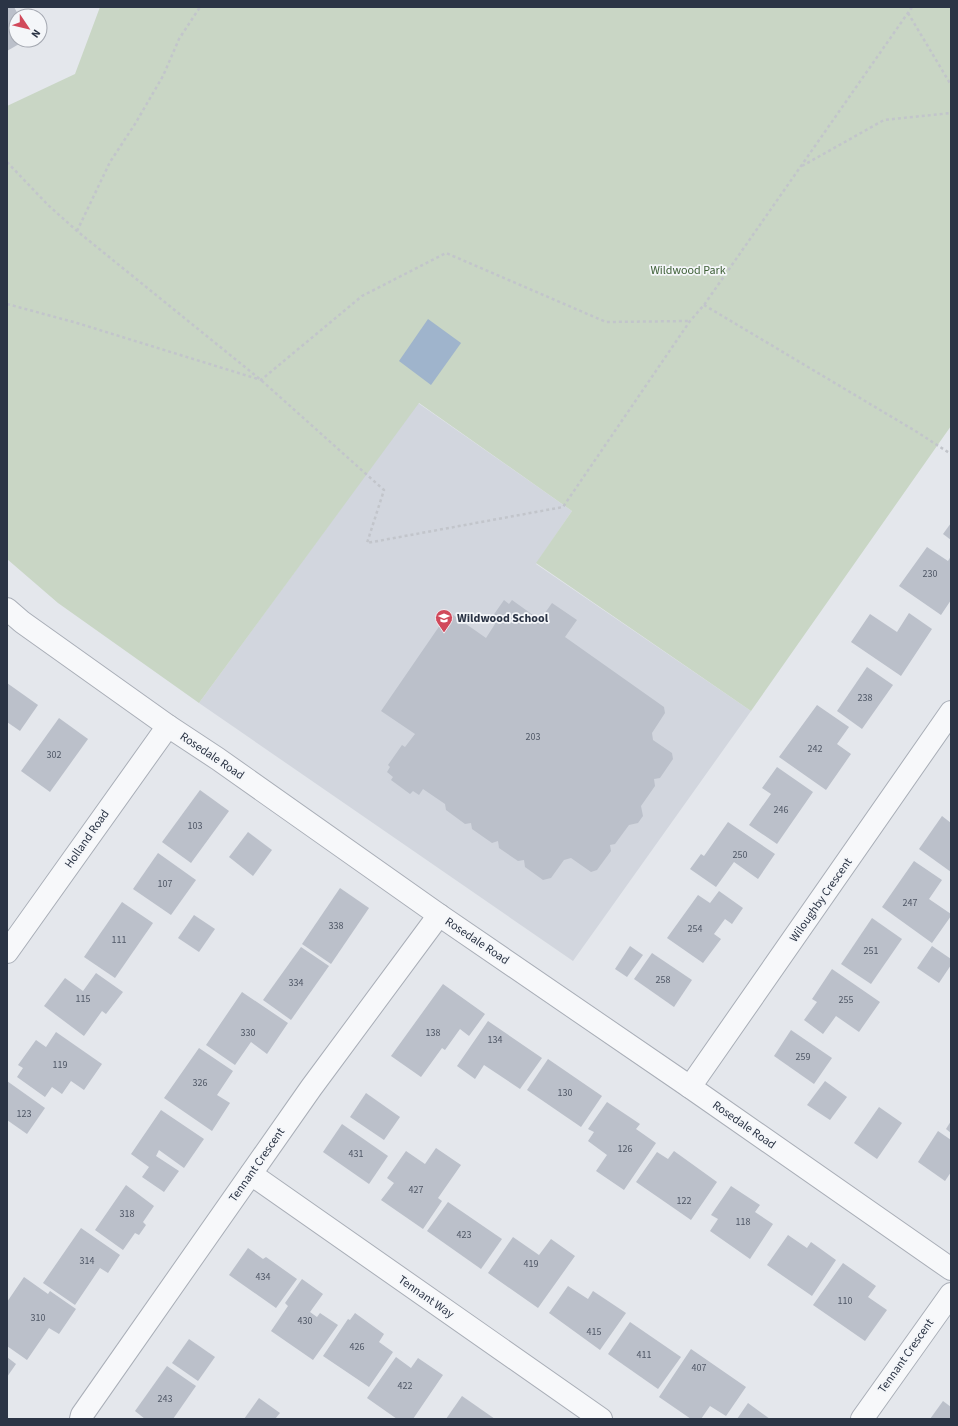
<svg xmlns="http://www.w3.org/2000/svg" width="958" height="1426" font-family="'Source Sans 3',sans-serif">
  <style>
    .built { fill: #d2d6de }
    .green { fill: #c9d6c5 }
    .water { fill: #9fb4cc }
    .building { fill: #bbc0ca }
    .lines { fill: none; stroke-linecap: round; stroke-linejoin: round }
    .minor-casing { stroke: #a9aeb7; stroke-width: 24 }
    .path { stroke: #c2c5cb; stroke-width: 2.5; stroke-dasharray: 3 3; stroke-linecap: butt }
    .minor { stroke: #f7f8fa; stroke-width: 22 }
    .labels { text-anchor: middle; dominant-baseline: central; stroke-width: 3.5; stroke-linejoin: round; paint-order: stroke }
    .number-label { font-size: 10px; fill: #4f5766 }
    .park-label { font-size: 12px; fill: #3f6138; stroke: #f4f6f9 }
    .poi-label { font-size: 12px; font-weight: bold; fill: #2b3445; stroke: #f4f6f9; text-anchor: start }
    .street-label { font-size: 12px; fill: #2b3445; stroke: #f4f6f9 }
  </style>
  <rect width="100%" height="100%" fill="#e4e7ec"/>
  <polygon class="built" points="418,403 572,511 536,564 751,711 573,961 199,703"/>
  <polygon class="green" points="100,7 951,7 951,426 751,711 536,563 572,511 419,403 199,703 58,603 7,559 7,106 75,74"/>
  <polygon class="water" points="428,319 461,343 431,385 399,361"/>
  <g class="building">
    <polygon points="7,7 14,7 19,16 16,16 16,40 26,40 7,51"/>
    <polygon points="951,523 951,540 943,534"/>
    <polygon points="927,547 948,561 951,556 951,600 941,615 899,586"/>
    <polygon points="504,600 509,604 512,600 540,620 552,603 577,620 565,637 664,707 665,713 652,733 653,740 672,753 673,759 660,778 654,779 655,786 641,806 643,816 638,823 629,825 615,844 610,845 611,851 597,870 591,872 571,858 564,860 551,878 543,880 525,867 524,860 518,861 499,848 498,841 492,843 472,829 471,823 465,824 446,810 445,804 423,789 419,795 413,791 410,794 391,780 393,777 387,772 390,767 388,765 402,745 405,747 415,734 381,711 449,612 486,638 495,624 490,620"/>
    <polygon points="909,613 932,629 901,676 851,642 870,614 897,632"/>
    <polygon points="867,667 893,685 862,729 837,711"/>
    <polygon points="7,683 38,705 20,731 7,722"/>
    <polygon points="817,705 849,727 837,744 851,754 826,790 779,757"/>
    <polygon points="59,718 88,739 50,792 21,771"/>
    <polygon points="777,767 813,792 777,844 749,825 771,794 762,788"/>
    <polygon points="200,790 229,811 191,863 162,842"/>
    <polygon points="942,816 951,823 951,872 919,849"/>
    <polygon points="728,822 775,854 758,879 734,862 716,887 690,869 701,854 704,856"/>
    <polygon points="248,832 272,850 253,876 229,857"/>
    <polygon points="158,853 196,880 171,915 133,889"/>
    <polygon points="914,861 942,880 929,899 951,914 951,916 932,943 882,907"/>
    <polygon points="340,888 369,908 331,964 302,944"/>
    <polygon points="719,891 743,908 732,924 725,919 714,934 721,939 703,963 667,938 698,895 710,903"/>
    <polygon points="122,902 153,923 115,978 84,957"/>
    <polygon points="194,915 215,929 199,952 178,938"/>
    <polygon points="872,918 902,939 871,984 841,964"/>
    <polygon points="630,946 643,955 627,977 615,969"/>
    <polygon points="932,946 951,959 951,965 939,983 917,968"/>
    <polygon points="301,947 329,966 291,1020 263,1000"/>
    <polygon points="652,953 692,980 674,1007 634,979"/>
    <polygon points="832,969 880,1002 859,1032 836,1016 823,1034 804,1020 817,1002 812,999"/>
    <polygon points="96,973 123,992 106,1014 102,1011 84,1036 44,1006 65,978 83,991"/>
    <polygon points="443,984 485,1014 469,1036 460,1029 445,1050 442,1048 421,1077 391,1056"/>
    <polygon points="242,992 288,1023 267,1054 251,1042 235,1065 206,1045"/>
    <polygon points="488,1021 542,1058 520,1089 484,1065 475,1079 457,1066"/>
    <polygon points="791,1030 832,1058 814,1084 774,1056"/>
    <polygon points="56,1032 102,1064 84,1090 71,1081 62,1094 52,1087 45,1097 17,1077 23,1068 18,1065 36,1040 46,1047"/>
    <polygon points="199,1048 233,1071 217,1095 230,1103 212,1131 164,1098"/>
    <polygon points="548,1059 602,1096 581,1127 527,1090"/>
    <polygon points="7,1081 45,1108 27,1134 7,1120"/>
    <polygon points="825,1081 847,1097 830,1120 807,1105"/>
    <polygon points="366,1093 400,1117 384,1140 350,1117"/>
    <polygon points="607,1102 640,1124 636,1129 656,1143 624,1190 596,1171 607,1155 588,1141 594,1132 588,1129"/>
    <polygon points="879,1107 902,1123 877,1159 854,1143"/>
    <polygon points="161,1110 204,1139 184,1168 159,1150 156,1156 179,1171 164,1192 142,1177 149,1167 131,1154"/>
    <polygon points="951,1121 951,1133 946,1129"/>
    <polygon points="342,1124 388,1156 369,1184 323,1152"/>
    <polygon points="938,1131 951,1140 951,1172 945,1181 918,1162"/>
    <polygon points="436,1148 461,1165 438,1198 442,1201 423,1229 381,1200 394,1183 387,1178 406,1151 425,1164"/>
    <polygon points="674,1151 717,1182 691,1220 636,1182 657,1152 668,1159"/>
    <polygon points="126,1185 154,1206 143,1222 146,1225 139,1235 135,1233 123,1250 95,1230"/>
    <polygon points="731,1186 760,1205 755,1212 773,1224 750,1259 710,1231 718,1219 711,1215"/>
    <polygon points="448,1202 502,1239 481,1269 427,1231"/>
    <polygon points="81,1228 120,1255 108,1273 100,1268 75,1305 43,1283"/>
    <polygon points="788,1235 807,1248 811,1242 836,1260 812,1296 767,1265"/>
    <polygon points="513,1237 539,1255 551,1239 575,1256 538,1308 488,1273"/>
    <polygon points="248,1248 263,1259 266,1257 297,1279 276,1308 229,1275"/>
    <polygon points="843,1263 876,1286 868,1297 887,1310 865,1341 813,1305"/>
    <polygon points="24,1277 48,1294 50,1291 76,1309 59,1334 49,1328 27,1360 7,1346 7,1302"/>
    <polygon points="302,1279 323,1294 310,1312 317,1317 320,1313 338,1325 313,1360 271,1331 288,1306 285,1303"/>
    <polygon points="568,1286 588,1299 593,1291 626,1313 600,1350 549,1313"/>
    <polygon points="355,1313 384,1334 379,1342 393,1352 369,1387 323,1356 348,1319 350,1320"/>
    <polygon points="630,1322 681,1357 658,1389 608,1354"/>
    <polygon points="189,1339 215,1357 198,1381 172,1363"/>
    <polygon points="691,1349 746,1387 726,1416 710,1406 701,1419 691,1419 659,1397"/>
    <polygon points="7,1357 16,1364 7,1377"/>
    <polygon points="396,1357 411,1368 418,1358 443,1375 413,1419 397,1419 367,1398"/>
    <polygon points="167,1366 196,1386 173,1419 145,1419 135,1411"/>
    <polygon points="462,1396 495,1419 446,1419"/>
    <polygon points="259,1398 280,1413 275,1419 244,1419"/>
    <polygon points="943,1401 951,1407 951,1419 930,1419"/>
    <polygon points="748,1403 770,1419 737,1419"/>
  </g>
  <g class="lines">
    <defs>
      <g id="minor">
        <polyline points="7,609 22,622 168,726 218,759 439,915 690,1087 951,1269"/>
        <polyline points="7,952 168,726"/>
        <polyline points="690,1087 951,712"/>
        <polyline points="251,1174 601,1419"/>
        <polyline points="81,1419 82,1415 311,1088 439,915"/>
        <polyline points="862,1419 951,1294"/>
      </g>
    </defs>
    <use href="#minor" class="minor-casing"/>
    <g class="path">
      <polyline points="908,13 951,85"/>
      <polyline points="7,162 48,205 77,231 261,380 384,490 367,543 563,507 690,321 704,305 912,7"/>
      <polyline points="802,166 884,120 951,113"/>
      <polyline points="77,231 110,162 135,124 163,76 179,39 200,7"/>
      <polyline points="7,304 77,323 261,380 362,296 446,253 606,322 689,321"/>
      <polyline points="704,305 917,432 951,454"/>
    </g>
    <use href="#minor" class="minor"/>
  </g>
  <defs>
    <symbol id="school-pin" viewBox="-11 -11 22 30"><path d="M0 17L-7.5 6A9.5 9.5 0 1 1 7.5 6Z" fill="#d1495b" stroke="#f4f6f9"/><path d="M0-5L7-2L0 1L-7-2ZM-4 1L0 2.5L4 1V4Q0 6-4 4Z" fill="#fff"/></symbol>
  </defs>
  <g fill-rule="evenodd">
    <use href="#school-pin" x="434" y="608" width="20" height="27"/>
  </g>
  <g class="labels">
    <g class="number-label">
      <text x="930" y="574">230</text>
      <text x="865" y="698">238</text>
      <text x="533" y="737">203</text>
      <text x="815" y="749">242</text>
      <text x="54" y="755">302</text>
      <text x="781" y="810">246</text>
      <text x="195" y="826">103</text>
      <text x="740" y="855">250</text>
      <text x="165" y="884">107</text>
      <text x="910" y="903">247</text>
      <text x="336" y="926">338</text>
      <text x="695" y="929">254</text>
      <text x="119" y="940">111</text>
      <text x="871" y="951">251</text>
      <text x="663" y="980">258</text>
      <text x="296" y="983">334</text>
      <text x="83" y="999">115</text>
      <text x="846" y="1000">255</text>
      <text x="248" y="1033">330</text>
      <text x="433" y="1033">138</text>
      <text x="495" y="1040">134</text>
      <text x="803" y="1057">259</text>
      <text x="60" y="1065">119</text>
      <text x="200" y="1083">326</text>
      <text x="565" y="1093">130</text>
      <text x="24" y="1114">123</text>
      <text x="625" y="1149">126</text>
      <text x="356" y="1154">431</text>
      <text x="416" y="1190">427</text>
      <text x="684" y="1201">122</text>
      <text x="127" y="1214">318</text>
      <text x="743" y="1222">118</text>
      <text x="464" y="1235">423</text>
      <text x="87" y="1261">314</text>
      <text x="531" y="1264">419</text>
      <text x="263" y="1277">434</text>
      <text x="845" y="1301">110</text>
      <text x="38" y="1318">310</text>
      <text x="305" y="1321">430</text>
      <text x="594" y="1332">415</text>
      <text x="357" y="1347">426</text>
      <text x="644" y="1355">411</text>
      <text x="699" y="1368">407</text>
      <text x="405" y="1386">422</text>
      <text x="165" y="1399">243</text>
    </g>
    <g class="park-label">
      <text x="688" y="270">Wildwood Park</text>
    </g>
    <g class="poi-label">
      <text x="457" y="618">Wildwood School</text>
    </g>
    <g class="street-label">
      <text transform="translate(212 756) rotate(34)">Rosedale Road</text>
      <text transform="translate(87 839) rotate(-55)">Holland Road</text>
      <text transform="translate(821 900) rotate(-55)">Wiloughby Crescent</text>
      <text transform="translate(477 941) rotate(34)">Rosedale Road</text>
      <text transform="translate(744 1125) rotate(35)">Rosedale Road</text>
      <text transform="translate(257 1165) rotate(-55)">Tennant Crescent</text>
      <text transform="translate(426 1297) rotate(35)">Tennant Way</text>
      <text transform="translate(906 1356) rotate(-55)">Tennant Crescent</text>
    </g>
  </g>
  <rect width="958" height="1426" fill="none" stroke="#2b3445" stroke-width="16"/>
  <g transform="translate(28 28) rotate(125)"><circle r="19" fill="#f4f6f9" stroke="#a4a8b1"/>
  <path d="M0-3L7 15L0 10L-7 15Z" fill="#d1495b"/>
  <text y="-6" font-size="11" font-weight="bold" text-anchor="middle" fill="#2b3445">N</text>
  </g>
</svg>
